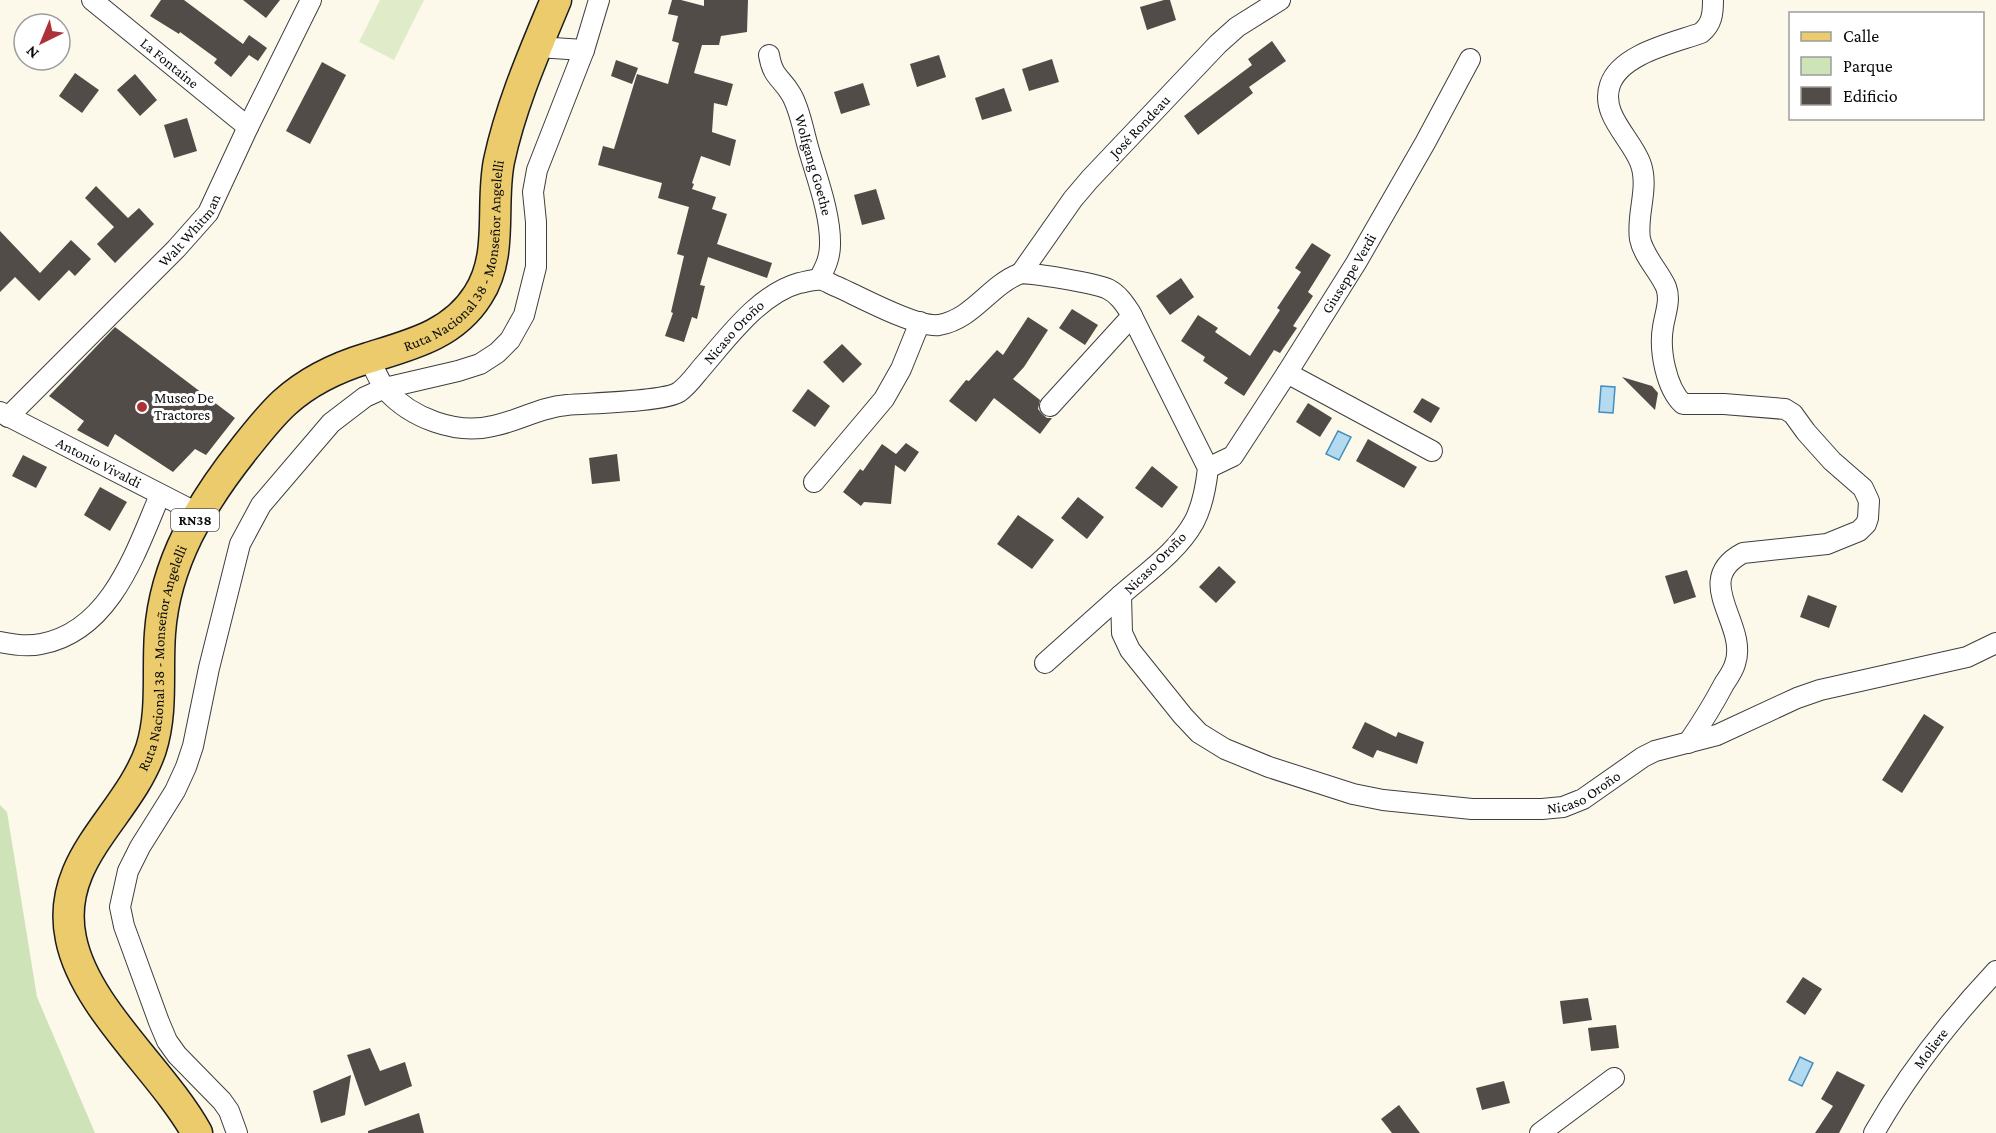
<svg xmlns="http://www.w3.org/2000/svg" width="1996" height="1133" font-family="'Crimson Pro',serif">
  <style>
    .green { fill: #cfe3b8 }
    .pitch { fill: #e0ecc9 }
    .water { fill: #b4daef; stroke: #428ebf; stroke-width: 1.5 }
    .building { fill: #524c48 }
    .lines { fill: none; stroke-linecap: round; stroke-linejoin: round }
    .street-casing { stroke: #3e3e3e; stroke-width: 22 }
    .primary-casing { stroke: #1c1c1c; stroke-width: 33 }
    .street { stroke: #fff; stroke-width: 20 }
    .primary { stroke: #ebcb6c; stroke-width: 30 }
    .poi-dot { fill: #ac3138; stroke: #fff; stroke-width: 2 }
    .labels { text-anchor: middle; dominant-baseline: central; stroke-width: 6; stroke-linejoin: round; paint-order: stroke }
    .shield { fill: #fff; stroke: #545454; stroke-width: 1.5 }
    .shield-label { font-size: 14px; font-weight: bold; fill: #0b0b0b }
    .street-label { font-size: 15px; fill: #0b0b0b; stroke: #fff }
    .poi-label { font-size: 15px; fill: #0b0b0b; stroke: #fff; text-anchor: start }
  </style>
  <rect width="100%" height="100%" fill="#fdf9ea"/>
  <polygon class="green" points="0,805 7,812 37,997 95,1133 0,1133"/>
  <polygon class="pitch" points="380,0 424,0 394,60 359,42"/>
  <g class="water">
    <polygon points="1601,386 1615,387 1613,413 1599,412"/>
    <polygon points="1338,431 1351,437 1339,460 1326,454"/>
    <polygon points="1800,1057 1813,1063 1802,1086 1789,1080"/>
  </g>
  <g class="building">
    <polygon points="161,0 184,0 243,44 249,35 267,48 258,61 249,55 231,77 214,63 217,59 180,32 179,34 150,16"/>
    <polygon points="243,0 280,0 266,18"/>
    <polygon points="672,0 681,0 704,6 704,0 748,0 747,32 721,36 719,45 702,45 694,73 733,84 727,106 714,103 712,132 736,140 730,166 701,156 692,183 694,184 692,189 716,197 712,209 727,214 717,244 772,263 767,278 708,257 700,285 705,286 697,319 692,317 684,342 665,336 673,313 671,312 684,256 677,254 689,207 658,198 662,183 598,165 603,146 614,149 637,74 668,84 679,43 672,41 678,16 668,14"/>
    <polygon points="1164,0 1170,0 1176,20 1147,30 1140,7"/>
    <polygon points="1272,41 1286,61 1249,87 1253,93 1198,135 1184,116 1252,65 1248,59"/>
    <polygon points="939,55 946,77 917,87 910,64"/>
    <polygon points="1052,59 1059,82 1029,91 1022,69"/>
    <polygon points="616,60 638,68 632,84 611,76"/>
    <polygon points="322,62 346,75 310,144 286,131"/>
    <polygon points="75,73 99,90 82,113 59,96"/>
    <polygon points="135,74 157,100 140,116 117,90"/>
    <polygon points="863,83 870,105 841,114 834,92"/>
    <polygon points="1004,88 1012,111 982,120 975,98"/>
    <polygon points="187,118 197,151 174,158 164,125"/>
    <polygon points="96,186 128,218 139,208 154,224 115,263 97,244 114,227 85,198"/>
    <polygon points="876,189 885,219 862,225 854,195"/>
    <polygon points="0,231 40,273 71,240 91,259 75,276 69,270 39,301 15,277 0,292"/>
    <polygon points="1312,243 1331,255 1308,292 1313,296 1293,326 1297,328 1280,353 1274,350 1244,396 1224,383 1228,378 1203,361 1205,357 1181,341 1198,315 1218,328 1215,332 1250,356 1280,310 1277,308 1301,272 1295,268"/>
    <polygon points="1181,278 1194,297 1170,315 1156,296"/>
    <polygon points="1072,309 1098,325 1085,345 1059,328"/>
    <polygon points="1028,317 1048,330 1024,367 1013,379 1040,400 1038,409 1042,414 1047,418 1052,418 1040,434 994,398 976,422 949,401 966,380 969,381 997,350 1003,355"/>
    <polygon points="115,327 235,418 206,455 195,449 173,472 115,434 108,447 77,430 84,421 49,396"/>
    <polygon points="842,344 862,364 843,383 823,362"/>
    <polygon points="1622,377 1652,386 1658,393 1655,410"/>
    <polygon points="808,389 830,406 815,427 792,411"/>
    <polygon points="1422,398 1440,408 1431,423 1413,412"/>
    <polygon points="1308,403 1332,418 1320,437 1296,422"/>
    <polygon points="1368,439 1417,467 1404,488 1356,461"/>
    <polygon points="906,443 919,452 905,472 895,465 891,504 864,502 861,506 843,492 860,469 863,471 882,444 896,454"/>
    <polygon points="617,454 620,481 592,484 589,458"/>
    <polygon points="23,455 47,467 36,488 12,476"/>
    <polygon points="1152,466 1178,487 1162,508 1135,488"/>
    <polygon points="100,487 127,502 110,531 84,515"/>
    <polygon points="1078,497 1104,517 1087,539 1061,518"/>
    <polygon points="1018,515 1054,540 1032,569 997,544"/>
    <polygon points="1219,566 1236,582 1216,603 1199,587"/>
    <polygon points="1687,570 1696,597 1674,604 1665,576"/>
    <polygon points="1808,595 1837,606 1829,628 1800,617"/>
    <polygon points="1924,714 1944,727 1902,793 1882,780"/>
    <polygon points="1365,722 1396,737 1398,732 1424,742 1417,764 1377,750 1373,758 1352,748"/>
    <polygon points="1803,977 1822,989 1805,1015 1786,1002"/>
    <polygon points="1588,998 1592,1020 1563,1024 1560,1001"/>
    <polygon points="1616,1025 1619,1048 1591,1051 1588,1028"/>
    <polygon points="370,1048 380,1071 405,1062 412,1086 365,1106 347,1055"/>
    <polygon points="1837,1071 1865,1085 1839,1133 1815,1133 1833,1106 1821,1099"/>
    <polygon points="351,1075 345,1115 321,1123 313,1091"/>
    <polygon points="1504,1081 1510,1103 1482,1110 1476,1088"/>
    <polygon points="1399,1105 1420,1133 1392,1133 1381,1119"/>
    <polygon points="419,1113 424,1133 368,1133 368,1131"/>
  </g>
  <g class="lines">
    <defs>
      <g id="street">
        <path id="s1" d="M92,0L248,127"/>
        <polyline points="537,47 584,50"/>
        <path id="s2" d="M769,55C773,78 781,77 791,94C800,109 803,130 808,147C816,176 831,214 830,245C830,258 825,268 819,279"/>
        <path id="s3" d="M1021,273L1073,199L1090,179L1218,44L1237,27L1280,0"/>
        <path id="s4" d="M369,358C374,368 379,381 386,390C411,418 456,435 493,426C519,421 540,407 567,405C589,403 664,402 679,392C689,385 696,374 704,365C729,336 760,294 799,283C805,282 815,279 821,280C827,281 832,285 838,287C860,297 917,328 939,325C973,319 989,286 1019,274C1027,271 1098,284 1108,289C1118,294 1124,303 1130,312L1208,468C1206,487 1203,505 1194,522C1178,551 1146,573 1121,595L1122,633L1130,650L1183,716L1199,733L1225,749L1269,767L1353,794L1383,800L1472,809H1542L1563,807L1583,799L1643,757L1655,751L1717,735L1797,698L1820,690L1967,657L1996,643"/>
        <polyline points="1287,373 1432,451"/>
        <polyline points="1050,406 1132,316"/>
        <path id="s5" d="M0,412L199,514"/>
        <path id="s6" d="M8,417L176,249L208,213L248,127L311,0"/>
        <path id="s7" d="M1208,468L1233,456L1287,373L1356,263L1425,143L1470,59"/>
        <polyline points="814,482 884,399 901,369 920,322"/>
        <path d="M0,642C14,645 27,647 41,644C111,631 136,551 160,495"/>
        <polyline points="1045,663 1121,595"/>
        <path d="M1688,743C1701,724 1713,705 1724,684C1728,678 1733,671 1735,664C1749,624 1690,581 1743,553L1827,544L1859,531L1866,524L1868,518L1869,501L1863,488L1832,461L1806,432L1793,414L1785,409L1724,404H1683C1666,388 1659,350 1663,327C1665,314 1671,300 1666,287C1659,271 1644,257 1640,239C1636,214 1650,187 1640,162C1630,137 1600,114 1610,85C1620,54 1673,43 1701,33C1712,24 1713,14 1713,0"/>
        <polyline points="237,1133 229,1111 222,1101 177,1055 167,1041 159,1022 124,926 120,907 128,871 140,847 175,791 186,767 193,746 209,668 240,544 261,505 331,423 365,397 385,388 458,371 480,364 497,353 510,340 524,315 536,267 536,222 533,192 537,170 584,50 599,0"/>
        <polyline points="1540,1133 1614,1078"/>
        <path id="s8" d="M1874,1133C1907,1075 1951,1019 1996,971"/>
      </g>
      <g id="primary">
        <path id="s9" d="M197,1133C162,1070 85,1008 71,939C54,859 128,817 151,749C163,711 157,672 160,633C165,563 201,503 244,449C256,434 269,417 284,403C307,382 338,367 368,358C410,345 453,335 478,295C504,255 490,206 499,161C511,105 534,53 556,0"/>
      </g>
    </defs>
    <use href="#street" class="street-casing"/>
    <use href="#primary" class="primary-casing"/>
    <use href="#street" class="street"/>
    <use href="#primary" class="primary"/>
  </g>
  <circle class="poi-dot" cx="142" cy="407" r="6"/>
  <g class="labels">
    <rect class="shield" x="171" y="509" width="48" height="22" rx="4.5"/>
    <g class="shield-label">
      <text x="195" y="520">RN38</text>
    </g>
    <g class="street-label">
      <text stroke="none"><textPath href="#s1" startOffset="100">La Fontaine</textPath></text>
      <text stroke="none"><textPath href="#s3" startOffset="189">José Rondeau</textPath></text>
      <text stroke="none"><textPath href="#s2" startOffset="120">Wolfgang Goethe</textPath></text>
      <text stroke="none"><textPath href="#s6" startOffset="261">Walt Whitman</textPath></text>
      <text stroke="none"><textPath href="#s9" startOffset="1077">Ruta Nacional 38 - Monseñor Angelelli</textPath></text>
      <text stroke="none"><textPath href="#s7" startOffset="244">Giuseppe Verdi</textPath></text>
      <text stroke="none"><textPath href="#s4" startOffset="426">Nicaso Oroño</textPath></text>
      <text stroke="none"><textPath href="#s5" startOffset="111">Antonio Vivaldi</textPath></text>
      <text transform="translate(1155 563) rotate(-45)">Nicaso Oroño</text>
      <text stroke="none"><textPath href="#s9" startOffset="537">Ruta Nacional 38 - Monseñor Angelelli</textPath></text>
      <text stroke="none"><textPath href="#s4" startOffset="1778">Nicaso Oroño</textPath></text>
      <text stroke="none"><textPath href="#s8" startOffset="102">Moliere</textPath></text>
    </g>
    <g class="poi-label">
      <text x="154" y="398">Museo De<tspan x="154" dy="17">Tractores</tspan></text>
    </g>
  </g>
  <rect x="1789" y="12" width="195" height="108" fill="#ffffff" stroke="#9d9d9d" stroke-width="1.5"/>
  <rect x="1801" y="32" width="30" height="9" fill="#ebcb6c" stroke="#9d9d9d" stroke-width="1.5"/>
  <text x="1843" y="42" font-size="18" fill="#0b0b0b">Calle</text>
  <rect x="1801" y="57" width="30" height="18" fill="#cfe3b8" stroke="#9d9d9d" stroke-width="1.5"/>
  <text x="1843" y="72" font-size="18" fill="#0b0b0b">Parque</text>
  <rect x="1801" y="87" width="30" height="18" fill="#524c48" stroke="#9d9d9d" stroke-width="1.5"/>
  <text x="1843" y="102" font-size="18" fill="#0b0b0b">Edificio</text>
  <g transform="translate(42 42) rotate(223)"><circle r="28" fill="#ffffff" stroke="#9d9d9d" stroke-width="1.5"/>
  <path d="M0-4.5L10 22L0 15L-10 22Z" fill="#ac3138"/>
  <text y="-9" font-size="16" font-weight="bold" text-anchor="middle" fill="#0b0b0b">N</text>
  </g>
</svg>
